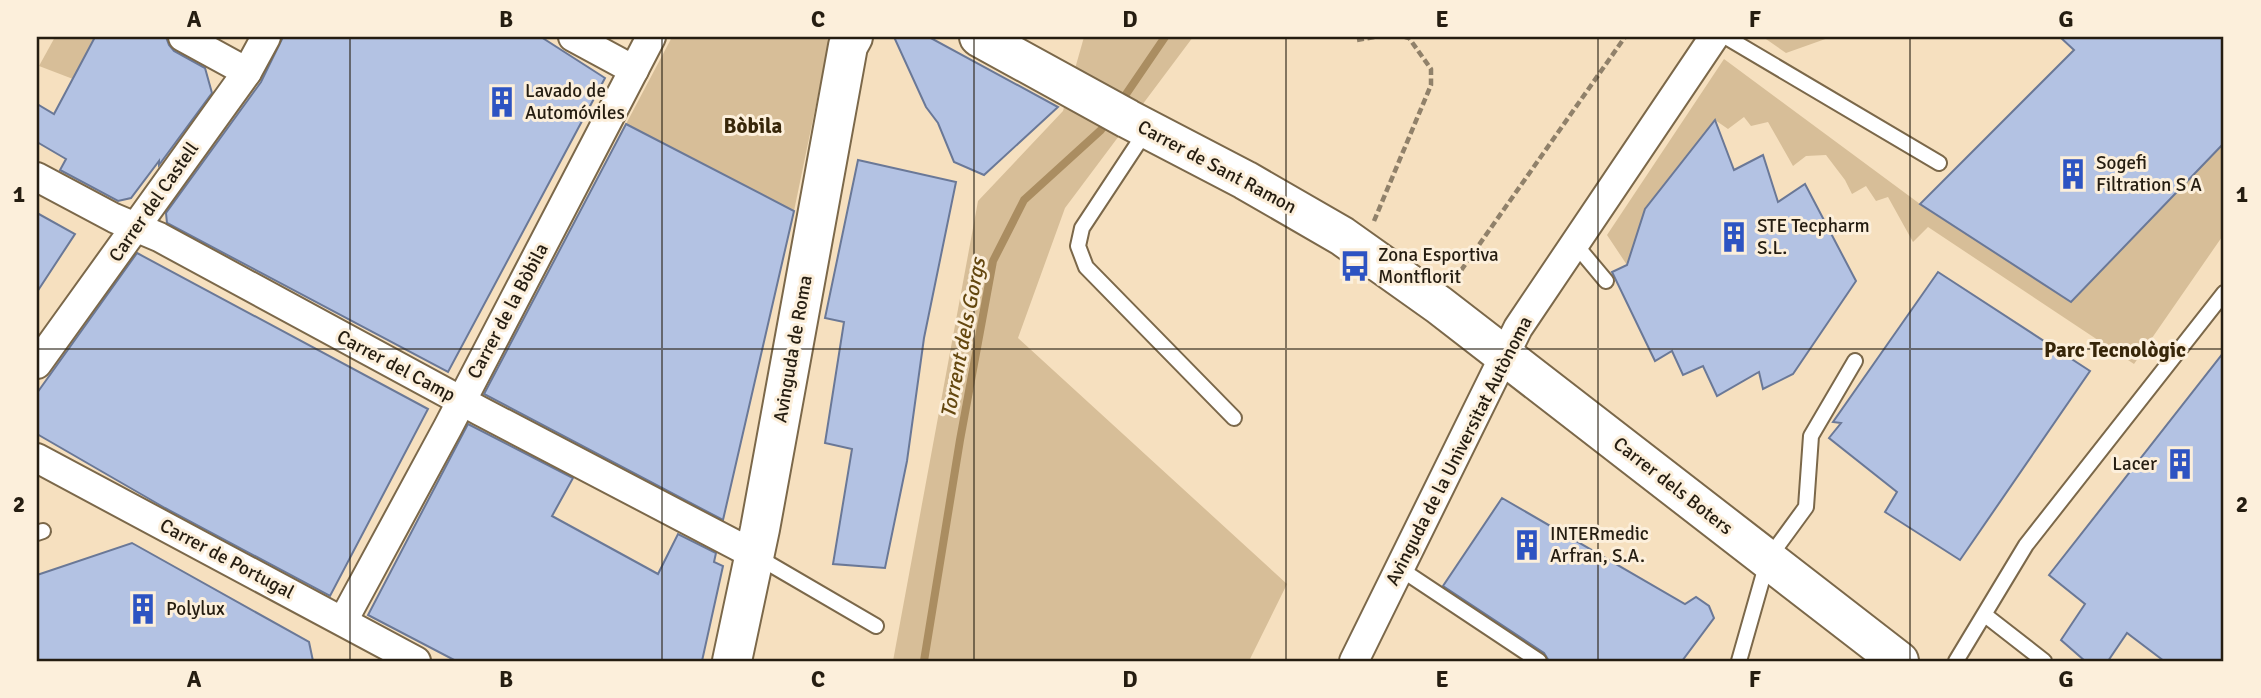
<svg xmlns="http://www.w3.org/2000/svg" width="2261" height="698" font-family="Signika,sans-serif">
  <style>
    .green { fill: #d7be98 }
    .lines { fill: none; stroke-linecap: round; stroke-linejoin: round }
    .stream { stroke: #aa8d61; stroke-width: 8 }
    .building { fill: #b3c2e3; stroke: #6a7897; stroke-width: 2 }
    .lane-casing { stroke: #7b684a; stroke-width: 18 }
    .street-casing { stroke: #7b684a; stroke-width: 32 }
    .secondary-casing { stroke: #7b684a; stroke-width: 42 }
    .path { stroke: #90816a; stroke-width: 4.5; stroke-dasharray: 7 3.5; stroke-linecap: butt }
    .lane { stroke: #fff; stroke-width: 14 }
    .street { stroke: #fff; stroke-width: 28 }
    .secondary { stroke: #fff; stroke-width: 38 }
    .grid { fill: none; stroke: #251d11; stroke-width: 2; stroke-opacity: 0.55 }
    .labels { text-anchor: middle; dominant-baseline: central; stroke-width: 6; stroke-linejoin: round; paint-order: stroke }
    .poi-label { font-size: 19px; fill: #251d11; stroke: #fcefdb; text-anchor: start }
    .street-label { font-size: 19px; fill: #251d11; stroke: #fcefdb }
    .neighbourhood-label { font-size: 21px; font-weight: bold; fill: #372609; stroke: #fcefdb }
    .water-label { font-size: 21px; font-style: italic; fill: #64470f; stroke: #fcefdb }
    .neatline { fill: none; stroke: #251d11; stroke-width: 2.5 }
    .grid-label { font-size: 23px; text-anchor: middle; font-weight: bold; fill: #251d11 }
  </style>
  <rect width="100%" height="100%" fill="#f6e0bf"/>
  <g class="green">
    <polygon points="55,37 95,37 73,79 39,66"/>
    <polygon points="672,37 830,37 794,211 626,124"/>
    <polygon points="1084,37 1193,37 1065,208 1018,338 1287,584 1249,661 893,661 978,201 1063,111"/>
    <polygon points="1763,37 1831,37 1786,53"/>
    <polygon points="1724,59 1920,204 2071,302 2224,143 2224,234 2134,364 1928,227 1913,242 1888,197 1876,201 1866,186 1852,194 1845,180 1826,155 1806,156 1793,166 1768,122 1751,126 1744,117 1728,129 1715,120 1645,209 1627,265 1607,235"/>
  </g>
  <g class="lines">
    <g class="stream">
      <polyline points="1120,103 1165,37"/>
      <polyline points="924,661 960,440 993,261 1024,200 1101,130 1109,119"/>
    </g>
  </g>
  <g class="building">
    <polygon points="95,37 166,37 169,45 174,51 205,68 212,93 159,165 159,161 131,198 118,201 60,170 66,159 37,142 37,104 54,114"/>
    <polygon points="283,37 541,37 605,78 448,372 167,223 166,213 261,82"/>
    <polygon points="894,37 929,37 1058,107 984,175 954,162 938,123 926,107"/>
    <polygon points="2060,37 2224,37 2224,143 2071,302 1920,204 2074,50"/>
    <polygon points="1715,120 1734,170 1763,155 1778,202 1805,184 1856,281 1793,374 1763,389 1759,372 1717,396 1703,366 1683,375 1672,351 1655,361 1612,272 1627,265 1645,209"/>
    <polygon points="626,124 794,211 723,520 484,394"/>
    <polygon points="858,160 956,182 924,338 907,461 885,568 833,564 852,449 825,443 844,322 825,318"/>
    <polygon points="37,213 75,234 37,292"/>
    <polygon points="137,253 428,409 330,596 165,508 37,434 37,393"/>
    <polygon points="1938,272 2090,371 1960,560 1885,512 1897,492 1829,438 1841,423 1833,422"/>
    <polygon points="2224,352 2224,661 2164,661 2127,633 2108,661 2085,661 2061,640 2085,604 2049,575"/>
    <polygon points="468,424 573,478 552,516 658,574 678,534 716,553 714,562 723,566 702,661 456,661 368,615"/>
    <polygon points="1502,498 1685,604 1696,597 1709,606 1714,618 1682,661 1549,661 1544,653 1443,586"/>
    <polygon points="132,543 309,642 313,661 37,661 37,575"/>
  </g>
  <g class="lines">
    <defs>
      <g id="lane">
        <polyline points="1726,37 1939,163"/>
        <polyline points="1146,131 1082,228 1078,246 1086,267 1234,418"/>
        <polyline points="1575,244 1606,281"/>
        <polyline points="37,533 43,531"/>
        <polyline points="756,556 876,626"/>
        <polyline points="1399,568 1539,661"/>
        <polyline points="1985,615 2044,661"/>
        <polyline points="1739,661 1768,559 1806,507 1811,436 1855,361"/>
        <polyline points="1956,661 2026,545 2224,293"/>
      </g>
      <g id="street">
        <polyline points="183,37 247,72"/>
        <polyline points="573,37 634,70"/>
        <polyline points="37,177 114,218 159,237 480,411 755,555"/>
        <polyline points="37,364 247,72 266,37"/>
        <polyline points="37,458 416,661"/>
        <polyline points="343,621 448,427 651,37"/>
        <polyline points="1354,661 1518,328 1714,37"/>
      </g>
      <g id="secondary">
        <polyline points="979,37 1128,119 1245,180 1342,236 1439,305 1899,661"/>
        <polyline points="732,661 760,529 848,46 853,37"/>
      </g>
    </defs>
    <use href="#lane" class="lane-casing"/>
    <use href="#street" class="street-casing"/>
    <use href="#secondary" class="secondary-casing"/>
    <g class="path">
      <polyline points="1357,40 1375,37"/>
      <polyline points="1374,221 1431,85 1431,69 1409,38 1405,37"/>
      <polyline points="1455,279 1625,37"/>
    </g>
    <use href="#lane" class="lane"/>
    <use href="#street" class="street"/>
    <use href="#secondary" class="secondary"/>
  </g>
  <path class="grid" d="M350,37V661M662,37V661M974,37V661M1286,37V661M1598,37V661M1910,37V661M37,349H2224"/>
  <defs>
    <symbol id="building-bare" viewBox="-9 -9 18 18"><path d="M-4-6H4V6H1V3H-1V6H-4ZM-2.5-4.3h1.7v1.8h-1.7ZM.8-4.3h1.7v1.8H.8ZM-2.5-1h1.7V.8h-1.7ZM.8-1h1.7V.8H.8Z" fill="#2d53c2" stroke="#fcefdb" stroke-width="2.5" paint-order="stroke"/></symbol>
    <symbol id="bus-bare" viewBox="-9 -9 18 18"><path d="M-5-6H5V4H4V6H2V4H-2V6H-4V4H-5ZM-3.5-4V0h7V-4ZM-3.5 1.2v1.5H-2V1.2ZM2 1.2v1.5H3.5V1.2Z" fill="#2d53c2" stroke="#fcefdb" stroke-width="2.5" paint-order="stroke"/></symbol>
  </defs>
  <g fill-rule="evenodd">
    <use href="#building-bare" x="480" y="80" width="44" height="44"/>
    <use href="#building-bare" x="2051" y="152" width="44" height="44"/>
    <use href="#building-bare" x="1712" y="215" width="44" height="44"/>
    <use href="#bus-bare" x="1333" y="244" width="44" height="44"/>
    <use href="#building-bare" x="2158" y="442" width="44" height="44"/>
    <use href="#building-bare" x="1505" y="523" width="44" height="44"/>
    <use href="#building-bare" x="121" y="587" width="44" height="44"/>
  </g>
  <g class="labels">
    <g class="poi-label">
      <text x="525" y="91">Lavado de<tspan x="525" dy="22">Automóviles</tspan></text>
      <text x="2096" y="163">Sogefi<tspan x="2096" dy="22">Filtration S A</tspan></text>
      <text x="1757" y="226">STE Tecpharm<tspan x="1757" dy="22">S.L.</tspan></text>
      <text x="1378" y="255">Zona Esportiva<tspan x="1378" dy="22">Montflorit</tspan></text>
      <text x="2157" y="464" text-anchor="end">Lacer</text>
      <text x="1550" y="534">INTERmedic<tspan x="1550" dy="22">Arfran, S.A.</tspan></text>
      <text x="166" y="609">Polylux</text>
    </g>
    <g class="street-label">
      <text transform="translate(1217 167) rotate(28)">Carrer de Sant Ramon</text>
      <text transform="translate(154 202) rotate(-55)">Carrer del Castell</text>
      <text transform="translate(508 311) rotate(-62)">Carrer de la Bòbila</text>
      <text transform="translate(793 349) rotate(-80)">Avinguda de Roma</text>
      <text transform="translate(396 366) rotate(28)">Carrer del Camp</text>
      <text transform="translate(1459 451) rotate(-63)">Avinguda de la Universitat Autònoma</text>
      <text transform="translate(1673 486) rotate(38)">Carrer dels Boters</text>
      <text transform="translate(227 559) rotate(28)">Carrer de Portugal</text>
    </g>
    <g class="neighbourhood-label">
      <text x="753" y="126">Bòbila</text>
      <text x="2115" y="350">Parc Tecnològic</text>
    </g>
    <g class="water-label">
      <text transform="translate(963 338) rotate(-79)">Torrent dels Gorgs</text>
    </g>
  </g>
  <rect width="2261" height="698" fill="none" stroke="#fcefdb" stroke-width="77"/>
  <rect x="38" y="38" width="2184" height="622" class="neatline"/>
  <g class="grid-label">
    <text x="194" y="27">A</text>
    <text x="506" y="27">B</text>
    <text x="818" y="27">C</text>
    <text x="1130" y="27">D</text>
    <text x="1442" y="27">E</text>
    <text x="1755" y="27">F</text>
    <text x="2066" y="27">G</text>
    <text x="19" y="202">1</text>
    <text x="2242" y="202">1</text>
    <text x="19" y="512">2</text>
    <text x="2242" y="512">2</text>
    <text x="194" y="687">A</text>
    <text x="506" y="687">B</text>
    <text x="818" y="687">C</text>
    <text x="1130" y="687">D</text>
    <text x="1442" y="687">E</text>
    <text x="1755" y="687">F</text>
    <text x="2066" y="687">G</text>
  </g>
</svg>
